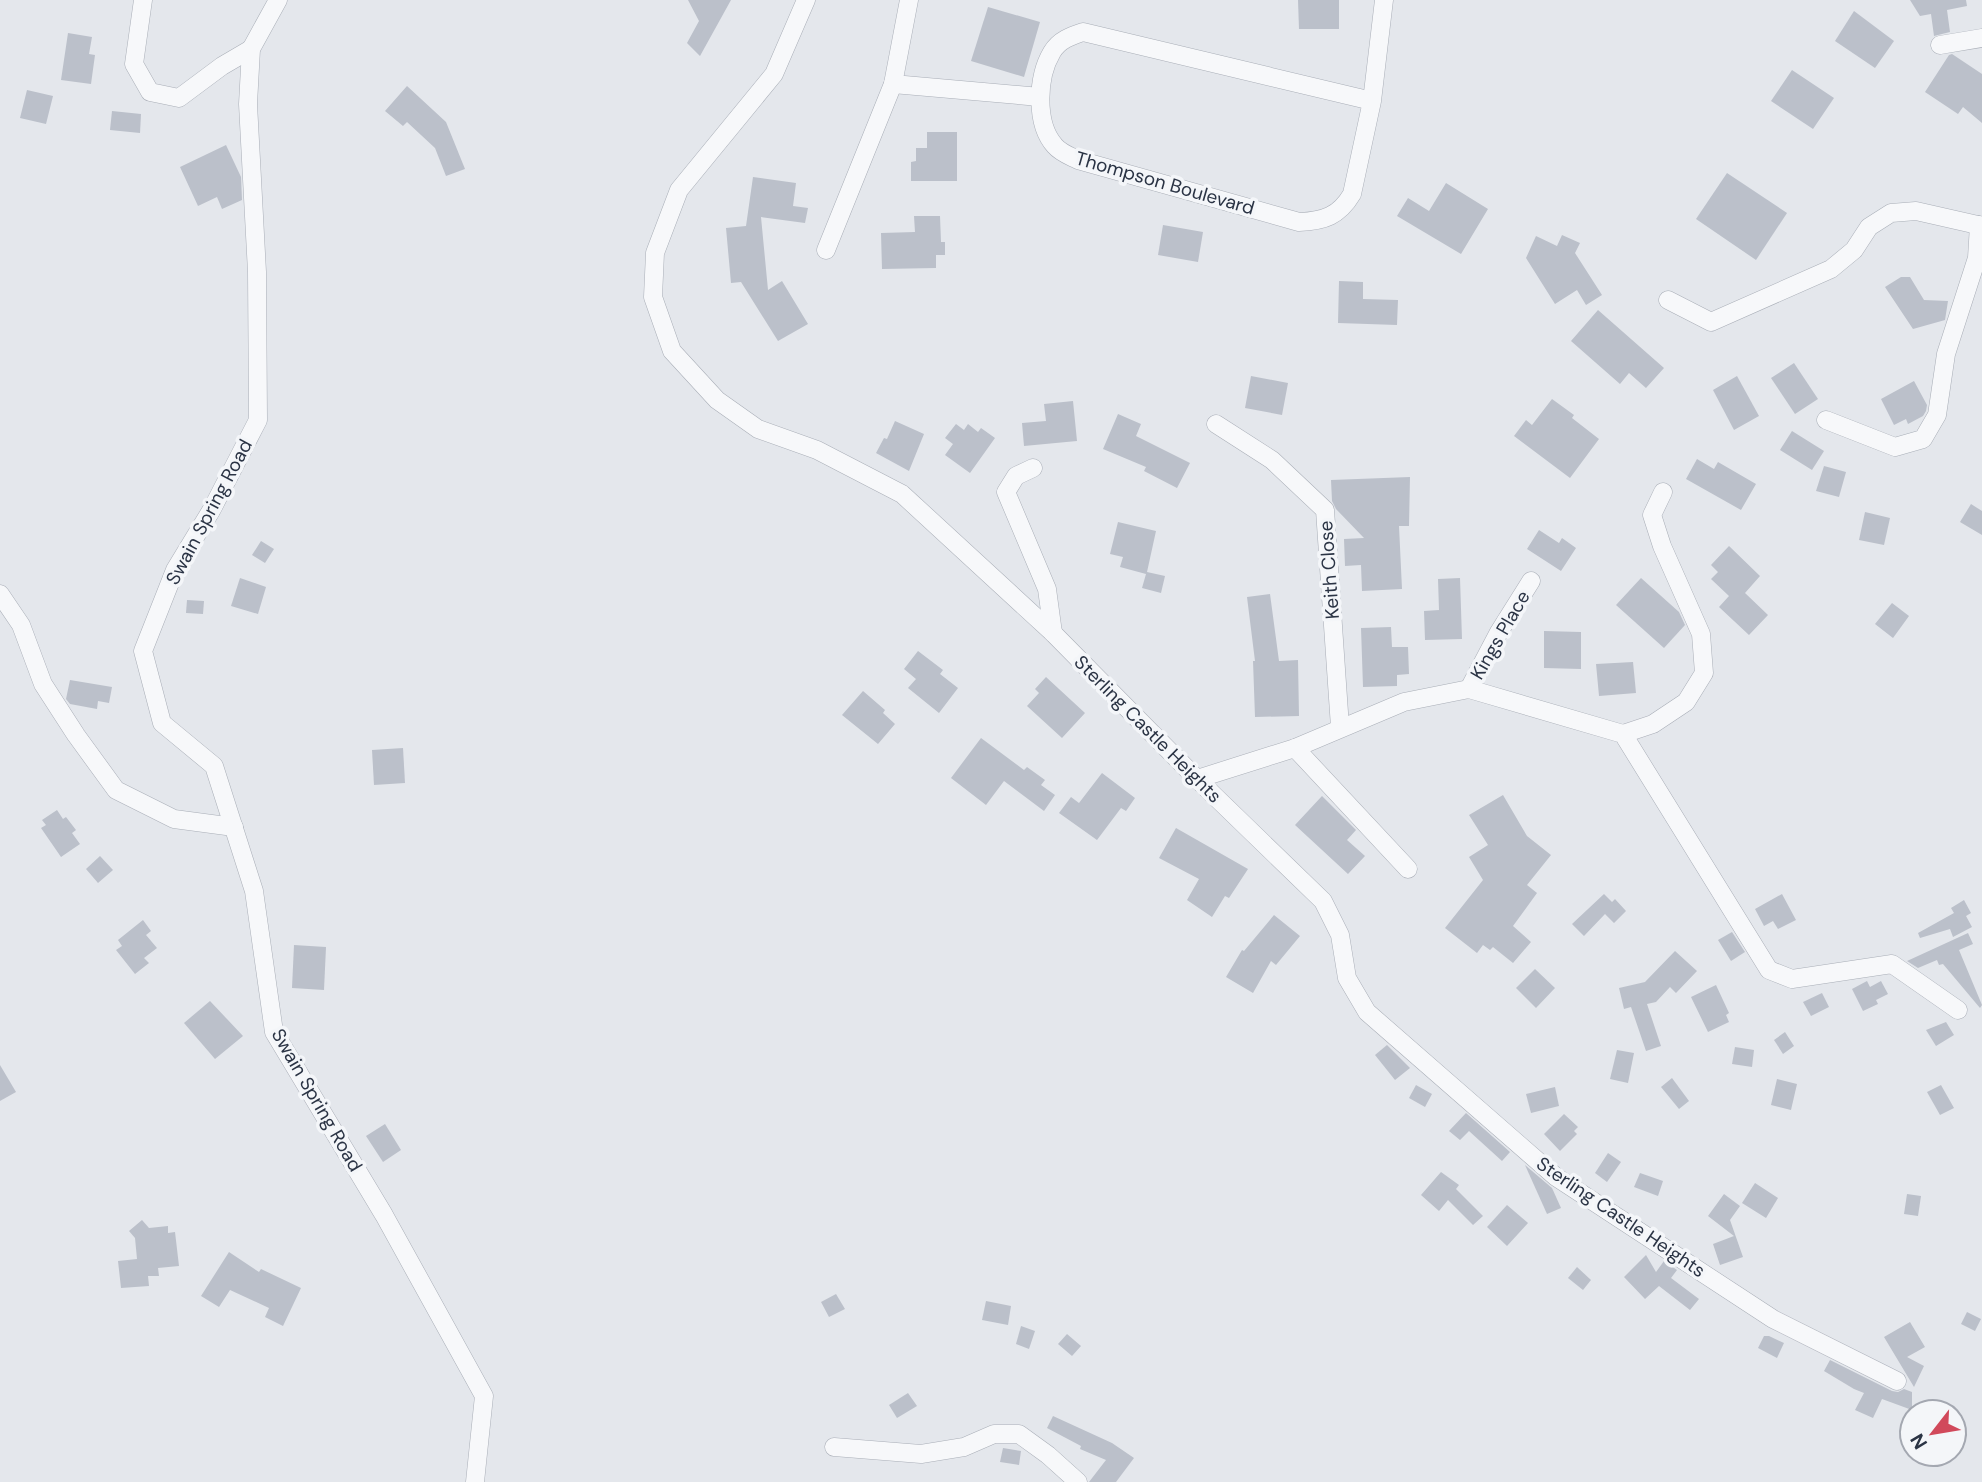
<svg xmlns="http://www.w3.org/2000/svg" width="1982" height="1482" font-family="'DM Sans',sans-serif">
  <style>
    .building { fill: #bbc0ca }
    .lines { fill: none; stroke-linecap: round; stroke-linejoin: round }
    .street-casing { stroke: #a9aeb7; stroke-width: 19 }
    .street { stroke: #f7f8fa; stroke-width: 18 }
    .labels { text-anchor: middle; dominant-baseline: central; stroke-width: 7; stroke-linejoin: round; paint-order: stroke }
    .street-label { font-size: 19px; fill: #2b3445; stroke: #f4f6f9 }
  </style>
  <rect width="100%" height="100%" fill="#e4e7ec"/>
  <g class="building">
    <polygon points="688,0 731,0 700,56 687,43 699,21"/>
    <polygon points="1298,0 1339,0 1339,29 1299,29"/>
    <polygon points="1910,0 1966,0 1967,6 1947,10 1950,32 1934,36 1931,14 1920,16"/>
    <polygon points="988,7 1040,22 1024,77 971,61"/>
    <polygon points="1854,11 1894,41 1875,68 1835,41"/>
    <polygon points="68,33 92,37 89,54 95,55 91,84 61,80"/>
    <polygon points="1952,54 1982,74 1982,123 1963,107 1958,114 1925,92 1949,55"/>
    <polygon points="1792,70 1834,98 1813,129 1771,101"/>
    <polygon points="407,86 446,122 465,169 446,176 435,148 407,122 403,126 385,111"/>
    <polygon points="27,90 53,96 46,124 20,118"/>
    <polygon points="112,111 141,114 140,133 110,130"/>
    <polygon points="927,132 957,132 957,181 911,181 911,162 916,161 916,148 927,148"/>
    <polygon points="226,145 241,177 242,200 222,209 217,197 198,206 180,167"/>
    <polygon points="1727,173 1787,213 1756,260 1696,219"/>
    <polygon points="753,177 796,183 793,206 808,208 805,223 761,217 768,290 782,281 808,324 778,341 741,282 731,283 726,228 746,226"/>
    <polygon points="1446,183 1488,209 1461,254 1397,216 1408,198 1429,211"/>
    <polygon points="914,216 940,216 941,242 945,242 945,255 936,255 936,268 882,269 881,233 915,232"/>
    <polygon points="1163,225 1203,232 1198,262 1158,255"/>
    <polygon points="1562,235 1580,243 1575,253 1602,295 1586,305 1577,290 1555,304 1526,258 1536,236 1557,246"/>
    <polygon points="1901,277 1910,277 1924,300 1948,301 1945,320 1913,329 1885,287"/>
    <polygon points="1339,281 1363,282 1363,299 1398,300 1397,325 1338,323"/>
    <polygon points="1598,310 1664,368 1646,388 1629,373 1620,384 1571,341"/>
    <polygon points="1794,363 1818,399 1795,414 1771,378"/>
    <polygon points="1251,376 1288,383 1282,415 1245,408"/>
    <polygon points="1737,376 1759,416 1734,430 1713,390"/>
    <polygon points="1914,381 1927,405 1926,411 1923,416 1908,424 1906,419 1894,425 1881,399"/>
    <polygon points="1552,399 1574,415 1572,418 1599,439 1570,478 1514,436 1526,420 1532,425"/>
    <polygon points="1073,401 1077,441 1024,446 1022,423 1046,421 1044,404"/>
    <polygon points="1118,414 1141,424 1136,436 1190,463 1177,488 1144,471 1146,467 1103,449"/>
    <polygon points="895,421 924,434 909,471 876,453 884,438 887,439"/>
    <polygon points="956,424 964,430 968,424 978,432 981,428 995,438 970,473 945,455 953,444 945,438"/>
    <polygon points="1792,431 1824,451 1812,470 1780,450"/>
    <polygon points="1697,459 1714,469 1718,462 1756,484 1741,510 1686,479"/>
    <polygon points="1824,466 1846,472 1839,497 1816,491"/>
    <polygon points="1410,477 1409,526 1399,526 1402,589 1362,591 1361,565 1345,566 1344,539 1364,538 1336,509 1332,501 1331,480"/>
    <polygon points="1971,504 1982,511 1982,535 1960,522"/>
    <polygon points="1865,512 1890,518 1884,545 1859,540"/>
    <polygon points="1118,522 1156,531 1147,572 1165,576 1161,593 1142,588 1146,574 1120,567 1123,557 1110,554"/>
    <polygon points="1539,530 1559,543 1562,538 1576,548 1561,571 1527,549"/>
    <polygon points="261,541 274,549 265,563 252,555"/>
    <polygon points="1729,546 1760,576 1745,593 1768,615 1749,635 1719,607 1729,596 1711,579 1718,572 1711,565"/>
    <polygon points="240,578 266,587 258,614 231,606"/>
    <polygon points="1460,578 1462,639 1425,640 1424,611 1439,610 1438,579"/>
    <polygon points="1641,578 1679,612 1685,625 1664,648 1616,605"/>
    <polygon points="1270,594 1279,661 1298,660 1299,716 1255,717 1253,661 1255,661 1247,597"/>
    <polygon points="187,600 204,601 203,614 186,613"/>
    <polygon points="1892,603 1909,616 1893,638 1875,624"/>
    <polygon points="1391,627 1392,647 1408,647 1409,674 1397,675 1397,686 1363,687 1361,628"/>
    <polygon points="1544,631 1581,632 1581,669 1544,668"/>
    <polygon points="918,651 943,670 940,674 958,688 939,713 908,688 916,679 904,669"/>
    <polygon points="1633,662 1636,693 1599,696 1596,664"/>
    <polygon points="1046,677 1085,713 1062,738 1027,706 1039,693 1035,689"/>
    <polygon points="70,680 112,687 109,703 98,701 97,709 70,704 66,699"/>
    <polygon points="863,691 885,710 883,713 895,724 878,744 842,715"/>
    <polygon points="981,738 1024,770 1027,767 1045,780 1041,785 1055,795 1044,811 1004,781 986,805 951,778"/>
    <polygon points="403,748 405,783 374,785 372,750"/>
    <polygon points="1102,773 1135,798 1126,811 1121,808 1097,840 1059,813 1071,797 1079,803"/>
    <polygon points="1503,795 1527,836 1551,855 1527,885 1537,893 1513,926 1531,942 1513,963 1493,947 1490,950 1483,945 1477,953 1445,928 1483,880 1469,857 1488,845 1469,815"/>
    <polygon points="1322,796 1356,830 1347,840 1365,856 1348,874 1295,825"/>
    <polygon points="57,810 63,819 66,817 76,830 72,833 80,844 61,857 41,828 46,825 42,820"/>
    <polygon points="1176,828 1248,869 1229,898 1225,896 1212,917 1187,900 1199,879 1159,858"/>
    <polygon points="100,856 113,870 98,883 86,869"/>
    <polygon points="1604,894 1612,902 1615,899 1626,911 1614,923 1605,914 1584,936 1572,924"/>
    <polygon points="1782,894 1796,920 1778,929 1773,921 1764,926 1755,909"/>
    <polygon points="1964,900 1971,913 1966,916 1972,927 1953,937 1950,929 1920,938 1918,933 1954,913 1951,908"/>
    <polygon points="1274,915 1300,936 1276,965 1271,961 1253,993 1226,977 1242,950 1244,951"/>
    <polygon points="143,920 151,931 146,935 157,948 144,958 149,963 135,974 116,950 122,946 118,940"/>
    <polygon points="1732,932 1745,952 1731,961 1718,940"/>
    <polygon points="1968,933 1973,944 1959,950 1982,1005 1980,1008 1943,964 1939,965 1937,960 1918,968 1907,961"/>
    <polygon points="294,945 326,947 324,990 292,988"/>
    <polygon points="1675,951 1697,971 1676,993 1670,987 1656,1002 1647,1004 1661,1046 1646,1051 1631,1007 1624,1009 1619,988 1645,982"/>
    <polygon points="1535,969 1555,988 1536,1008 1516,988"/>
    <polygon points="1867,981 1870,987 1881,981 1888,994 1876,1000 1878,1004 1863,1011 1852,989"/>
    <polygon points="1716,985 1729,1013 1726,1015 1729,1022 1708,1032 1691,997"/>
    <polygon points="1822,993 1829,1007 1811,1016 1803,1002"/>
    <polygon points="210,1001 243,1036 215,1059 184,1023"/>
    <polygon points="1946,1022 1954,1035 1936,1046 1926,1030"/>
    <polygon points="1785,1032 1794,1046 1783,1054 1774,1040"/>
    <polygon points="1387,1045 1410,1068 1395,1080 1375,1055"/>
    <polygon points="1735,1047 1754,1050 1752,1067 1732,1064"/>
    <polygon points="1617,1050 1634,1053 1628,1083 1610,1079"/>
    <polygon points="0,1065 16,1092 0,1101"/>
    <polygon points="1672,1078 1689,1101 1679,1109 1661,1087"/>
    <polygon points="1777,1079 1797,1084 1791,1110 1771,1105"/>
    <polygon points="1416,1085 1432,1094 1425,1107 1409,1098"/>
    <polygon points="1941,1085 1954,1108 1940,1115 1927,1092"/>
    <polygon points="1555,1087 1559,1106 1531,1113 1526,1094"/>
    <polygon points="1466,1113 1510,1152 1502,1161 1469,1131 1460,1140 1449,1131"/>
    <polygon points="1564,1114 1578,1127 1574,1131 1577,1134 1560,1151 1544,1134"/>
    <polygon points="385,1124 401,1150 383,1162 366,1136"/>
    <polygon points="1608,1153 1621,1162 1607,1182 1595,1173"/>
    <polygon points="1525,1165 1552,1188 1561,1208 1547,1214"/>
    <polygon points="1441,1172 1459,1185 1456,1189 1483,1216 1473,1225 1448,1200 1439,1211 1421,1195"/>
    <polygon points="1640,1173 1663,1181 1658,1196 1634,1187"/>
    <polygon points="1755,1183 1778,1198 1766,1218 1742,1203"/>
    <polygon points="1724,1194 1740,1206 1730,1220 1743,1257 1720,1265 1713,1244 1734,1236 1708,1216"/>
    <polygon points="1907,1194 1921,1196 1918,1216 1904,1214"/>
    <polygon points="1507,1205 1528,1223 1507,1246 1487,1227"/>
    <polygon points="142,1220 149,1228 168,1226 168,1233 175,1232 179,1266 158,1268 159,1276 148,1276 149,1286 121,1288 118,1261 137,1259 135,1238 129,1231"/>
    <polygon points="229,1252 259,1272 261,1269 301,1288 283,1326 265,1317 269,1308 230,1290 219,1307 201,1296"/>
    <polygon points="1646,1255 1656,1272 1664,1261 1677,1270 1671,1278 1699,1299 1690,1310 1659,1286 1645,1299 1624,1277"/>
    <polygon points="1577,1267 1591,1280 1583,1290 1568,1278"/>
    <polygon points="836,1294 845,1309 829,1317 821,1302"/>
    <polygon points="986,1301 1011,1306 1008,1325 982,1320"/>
    <polygon points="1967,1312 1981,1319 1975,1331 1961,1324"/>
    <polygon points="1910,1322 1925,1347 1907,1357 1924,1366 1914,1387 1884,1337"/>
    <polygon points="1021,1326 1035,1331 1029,1349 1016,1344"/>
    <polygon points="1067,1334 1081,1346 1072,1356 1058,1344"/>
    <polygon points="1764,1336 1769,1336 1784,1343 1777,1358 1758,1348"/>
    <polygon points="1830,1360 1892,1391 1898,1392 1904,1389 1912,1392 1912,1410 1882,1399 1873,1418 1855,1410 1864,1393 1854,1389 1824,1371"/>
    <polygon points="908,1393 917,1406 897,1418 889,1405"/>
    <polygon points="1053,1416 1112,1443 1134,1458 1116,1482 1089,1482 1106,1460 1080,1449 1081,1446 1047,1428"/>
    <polygon points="1003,1448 1021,1451 1019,1465 1000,1462"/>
  </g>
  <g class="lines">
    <defs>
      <g id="street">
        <polyline points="143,0 134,64 150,92 179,98 222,66 251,49"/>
        <polyline points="278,0 251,49 248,104 257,272 258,420 212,509 175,570 143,651 162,723 214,766 254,891 274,1032 384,1215 484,1396 475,1482"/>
        <polyline points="806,0 774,74 679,190 655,253 653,297 672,351 717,400 758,429 817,450 902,494 1053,633 1197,779 1323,901 1340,935 1347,978 1367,1012 1556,1177 1773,1319 1897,1381"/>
        <polyline points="1940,45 1982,38"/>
        <polyline points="893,84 1040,97"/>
        <path d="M1372,101L1083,32C1071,36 1059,40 1052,52C1037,77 1035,124 1055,146C1061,153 1070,156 1078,160L1299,222C1324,221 1339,216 1352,194L1372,101L1384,0"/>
        <polyline points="826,250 893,84 909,0"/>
        <polyline points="1668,300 1711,322 1831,269 1854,250 1869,227 1891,213 1916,211 1982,226"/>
        <polyline points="1826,420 1895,447 1923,439 1937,415 1946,354 1977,258 1979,225"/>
        <polyline points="1216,424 1272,460 1325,510 1340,727"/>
        <polyline points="1033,468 1016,476 1006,492 1047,589 1053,633"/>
        <polyline points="0,594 21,625 43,684 76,735 116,790 174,819 234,827"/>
        <polyline points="1469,689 1499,632 1531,581"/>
        <polyline points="1623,734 1653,724 1686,702 1704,673 1701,634 1662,546 1652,515 1663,492"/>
        <polyline points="1295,748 1408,869"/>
        <polyline points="1197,779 1295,748 1404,702 1469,689 1623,734 1769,970 1792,979 1892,964 1958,1010"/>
        <polyline points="834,1447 921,1454 964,1447 994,1434 1019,1434 1048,1455 1078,1482"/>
      </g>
    </defs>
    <use href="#street" class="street-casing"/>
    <use href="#street" class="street"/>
  </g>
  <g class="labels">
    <g class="street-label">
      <text transform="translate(1165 183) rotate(16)">Thompson Boulevard</text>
      <text transform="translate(209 512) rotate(-62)">Swain Spring Road</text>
      <text transform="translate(1329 570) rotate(-94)">Keith Close</text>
      <text transform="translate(1500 635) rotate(-60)">Kings Place</text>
      <text transform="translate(1148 729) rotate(45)">Sterling Castle Heights</text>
      <text transform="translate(317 1100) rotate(60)">Swain Spring Road</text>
      <text transform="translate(1621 1217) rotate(34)">Sterling Castle Heights</text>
    </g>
  </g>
  <g transform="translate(1933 1433) rotate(239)"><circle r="33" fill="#f4f6f9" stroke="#a4a8b1" stroke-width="2"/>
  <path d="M0-5L12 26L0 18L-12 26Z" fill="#d1495b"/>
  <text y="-10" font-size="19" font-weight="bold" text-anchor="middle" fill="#2b3445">N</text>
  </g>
</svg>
